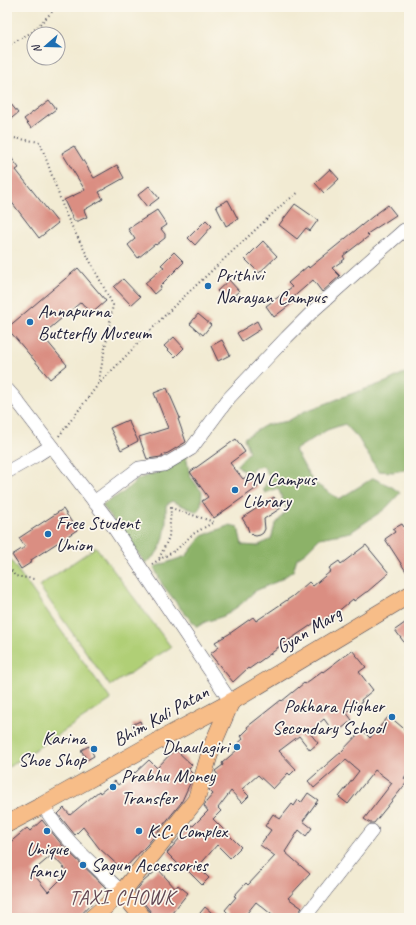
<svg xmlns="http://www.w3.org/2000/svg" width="416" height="925" font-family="Caveat,sans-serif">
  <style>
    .green { fill: #b0cf76; stroke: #697858 }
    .forest { fill: #8cb267; stroke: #576a51 }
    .building { fill: #da8e82; fill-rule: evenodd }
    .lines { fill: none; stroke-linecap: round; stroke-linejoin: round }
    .minor-casing { stroke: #414052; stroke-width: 14 }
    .major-casing { stroke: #414052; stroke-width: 18 }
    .path { stroke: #414052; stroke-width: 2; stroke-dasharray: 1 3; stroke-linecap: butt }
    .minor { stroke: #fff; stroke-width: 13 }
    .major { stroke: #f7bd88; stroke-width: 17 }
    .poi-dot { fill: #1f6fb2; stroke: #fbf7ec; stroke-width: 1.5 }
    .labels { text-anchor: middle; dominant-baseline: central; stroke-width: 3.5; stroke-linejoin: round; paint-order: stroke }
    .poi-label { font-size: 19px; fill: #22223b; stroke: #fbf7ec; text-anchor: start }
    .street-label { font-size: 19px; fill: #22223b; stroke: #fbf7ec }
    .neighbourhood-label { font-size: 20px; letter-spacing: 1px; fill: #624854; stroke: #fbf7ec }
  </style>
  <rect width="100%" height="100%" fill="#fbf7ec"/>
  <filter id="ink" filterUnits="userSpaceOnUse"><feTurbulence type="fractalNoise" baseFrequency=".025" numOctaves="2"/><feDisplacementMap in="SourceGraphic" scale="8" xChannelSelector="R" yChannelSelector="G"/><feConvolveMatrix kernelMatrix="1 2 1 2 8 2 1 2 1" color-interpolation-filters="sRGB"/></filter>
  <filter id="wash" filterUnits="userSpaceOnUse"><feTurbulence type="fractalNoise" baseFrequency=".012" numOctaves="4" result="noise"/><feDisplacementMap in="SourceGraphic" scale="16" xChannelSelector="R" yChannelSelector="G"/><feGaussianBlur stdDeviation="0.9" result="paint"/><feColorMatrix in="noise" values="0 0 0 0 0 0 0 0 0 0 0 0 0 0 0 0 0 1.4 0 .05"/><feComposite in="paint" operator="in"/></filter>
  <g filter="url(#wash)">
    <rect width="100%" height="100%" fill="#f2ebd3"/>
    <g class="green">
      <polygon points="96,547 171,647 110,686 39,586"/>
      <polygon points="9,558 111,700 7,768 7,560"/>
    </g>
    <g class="forest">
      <polygon points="409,372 409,469 393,472 378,471 358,438 345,424 327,430 295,450 313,482 339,499 373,478 392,487 400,493 385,509 351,532 320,538 306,552 297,558 293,571 278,581 255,591 240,605 224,616 205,622 197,627 181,609 162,584 154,567 186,556 202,536 230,525 238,527 242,545 257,546 271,539 275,525 287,510 278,488 265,493 263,489 270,477 263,466 253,468 248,476 237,465 249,452 244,438 266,425 288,421 305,411 325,404 345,396 386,382 402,374"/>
      <path d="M186,456L190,476L202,492L201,505L197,512L172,501L166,505C166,523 167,541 155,555C152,558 148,561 145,563L102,505L124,492L138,479L167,469Z"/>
    </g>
    <g id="blocks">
      <g class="building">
        <polygon points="7,99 18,113 7,122"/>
        <polygon points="49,100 56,109 31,128 24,119"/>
        <polygon points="74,146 94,178 117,165 124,178 99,192 103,199 84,210 87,217 78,221 74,221 64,200 85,190 62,153"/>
        <polygon points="7,152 19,168 16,170 58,223 39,238 7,196"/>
        <polygon points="330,169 339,179 324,193 315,183"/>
        <polygon points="149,186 159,198 147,207 138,195"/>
        <polygon points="228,200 238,219 226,226 216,206"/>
        <polygon points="295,204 318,220 310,231 306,228 297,239 279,225"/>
        <polygon points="388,205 396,215 367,234 369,236 343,256 345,259 332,268 340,276 322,292 313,280 289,301 291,304 274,317 266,306 292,287 288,283 308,266 309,268 372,217"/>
        <polygon points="157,210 167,225 161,229 165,234 165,238 156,245 155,244 138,258 128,245 135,239 128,229"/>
        <polygon points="206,220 212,226 195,245 188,238"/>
        <polygon points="263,241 277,256 259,273 245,259"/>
        <polygon points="174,252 184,262 160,286 161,288 154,294 145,283 164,267 161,265"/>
        <polygon points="78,268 106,301 91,314 81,302 42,335 67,365 50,379 7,328"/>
        <polygon points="123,279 140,297 131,305 114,287"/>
        <polygon points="229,280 239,291 227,302 217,291"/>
        <polygon points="198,314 211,325 203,335 190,324"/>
        <polygon points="257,321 261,329 242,341 237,333"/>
        <polygon points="174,337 184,348 175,357 164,346"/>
        <polygon points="222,340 230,355 218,361 211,346"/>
        <polygon points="167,388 180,418 178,419 186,442 168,453 162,455 163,457 161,457 147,459 139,437 168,428 154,393"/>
        <polygon points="128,420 138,441 121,450 110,428"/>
        <polygon points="236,439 245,452 230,463 243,479 249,475 258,487 214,518 202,501 208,497 190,472"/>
        <polygon points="274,497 281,508 264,519 265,529 263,533 260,535 256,536 252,535 249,532 247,526 242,518"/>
        <polygon points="63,509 77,530 31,560 32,562 21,569 12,555 25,547 19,538"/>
        <polygon points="402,524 409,535 409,576 385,539 395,532 393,529"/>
        <polygon points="366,545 389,573 367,592 366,592 354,601 353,599 336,613 336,612 318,624 317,621 307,628 277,648 277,649 249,669 248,668 233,682 210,654 219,647 215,642 229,634 253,617 256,621 293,596 309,582 313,586 331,571 329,568 339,561 341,564"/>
        <polygon points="409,620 409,649 395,630"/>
        <polygon points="352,650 366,667 359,672 373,690 361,700 362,702 346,712 352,720 335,734 324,719 309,732 318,743 310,750 299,736 279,751 296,769 290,775 288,773 273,789 258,775 242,789 249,796 242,803 231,791 218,808 221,811 213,819 241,847 230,858 217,845 198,867 209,878 202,885 182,865 181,867 167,853 191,825 193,826 208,811 204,806 206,802 213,794 209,790 211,783 218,775 215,771 223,765 222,763 237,750 234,747 243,739 241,736 248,729 247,727 281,700 282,701 304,683 305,684 322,671 323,672"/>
        <polygon points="389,716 409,733 409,772 404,779 408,781 374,823 370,823 364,819 392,783 375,770 348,804 339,797 359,771 346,760 314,788 308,781 341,752 362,730 370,738"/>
        <polygon points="140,721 144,730 136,734 132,725"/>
        <polygon points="89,746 94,756 87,760 81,750"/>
        <polygon points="175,749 192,765 188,769 193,774 192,779 181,803 147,845 123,870 99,848 83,827 75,835 58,814 64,808 70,815 99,791 100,793 115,781 118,785 134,772 135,773 149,760 157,768"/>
        <polygon points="308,793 318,800 303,821 312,828 306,836 299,830 285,852 310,874 288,898 302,908 298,913 296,918 276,918 256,902 243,918 233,918 225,910 236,897 234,896 246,883 248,885 275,856 260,845 271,830 265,826 273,814 280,819 292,804 294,806 298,800 301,803"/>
        <path d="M42,820L63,846L106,888L78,918H10L7,915V845L27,828L30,831ZM52,855L67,871L66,872L67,873L48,892L32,872Z"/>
        <polygon points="158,869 175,888 178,885 188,893 168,918 153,918 151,912 135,892 143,882"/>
        <polygon points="205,907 218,918 196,918"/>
      </g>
    </g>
  </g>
  <g filter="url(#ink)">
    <use href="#blocks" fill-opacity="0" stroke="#414052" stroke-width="1"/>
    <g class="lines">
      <defs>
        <g id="minor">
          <polyline points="7,389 14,397 112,525 231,702"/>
          <polyline points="7,472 37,455 51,446"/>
          <polyline points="94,502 139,468 164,465 191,449 229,398 287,337 314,310 404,230"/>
          <path d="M43,805C62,839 94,865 122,892"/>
          <polyline points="304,918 372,831"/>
        </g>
        <g id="major">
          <polyline points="7,824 43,805 154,743 231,702 409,595"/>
          <polyline points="122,892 143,918"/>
          <polyline points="92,918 122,892 156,850 196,800 212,746 231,702"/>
        </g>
      </defs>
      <use href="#minor" class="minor-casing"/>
      <use href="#major" class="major-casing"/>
      <g class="path">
        <polyline points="7,46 32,32 57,7"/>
        <polyline points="7,137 40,142 66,215 113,305 98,385"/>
        <polyline points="59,436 97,386 173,307 284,203 299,192"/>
        <polyline points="7,564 15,576 34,579"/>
        <polyline points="152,564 176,550 193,534 214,522 171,508 169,537 158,561"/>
      </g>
      <use href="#minor" class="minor"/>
      <use href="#major" class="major"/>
    </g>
  </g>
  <g class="poi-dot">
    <circle cx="208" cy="286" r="4"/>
    <circle cx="30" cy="322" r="4"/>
    <circle cx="235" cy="490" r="4"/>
    <circle cx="48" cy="534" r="4"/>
    <circle cx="392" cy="717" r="4"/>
    <circle cx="237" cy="747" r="4"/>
    <circle cx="94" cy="749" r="4"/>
    <circle cx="113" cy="787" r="4"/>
    <circle cx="47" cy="831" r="4"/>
    <circle cx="139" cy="831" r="4"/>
    <circle cx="83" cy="865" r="4"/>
  </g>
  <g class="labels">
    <g class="poi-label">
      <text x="216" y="275">Prithivi<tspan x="216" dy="22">Narayan Campus</tspan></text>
      <text x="38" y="311">Annapurna<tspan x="38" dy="22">Butterfly Museum</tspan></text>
      <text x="243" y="479">PN Campus<tspan x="243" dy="22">Library</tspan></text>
      <text x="56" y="523">Free Student<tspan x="56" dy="22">Union</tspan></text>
      <text x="384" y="706" text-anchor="end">Pokhara Higher<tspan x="384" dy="22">Secondary School</tspan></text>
      <text x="86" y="738" text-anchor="end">Karina<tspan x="86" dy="22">Shoe Shop</tspan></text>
      <text x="229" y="747" text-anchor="end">Dhaulagiri</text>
      <text x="121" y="776">Prabhu Money<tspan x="121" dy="22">Transfer</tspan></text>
      <text x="147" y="831">K.C. Complex</text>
      <text x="47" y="849" text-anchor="middle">Unique<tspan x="47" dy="22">fancy</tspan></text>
      <text x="91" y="865">Sagun Accessories</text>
    </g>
    <g class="street-label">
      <text transform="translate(309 630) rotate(-31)">Gyan Marg</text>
      <text transform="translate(161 716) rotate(-29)">Bhim Kali Patan</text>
    </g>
    <g class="neighbourhood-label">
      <text x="122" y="897">TAXI CHOWK</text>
    </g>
  </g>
  <rect width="416" height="925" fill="none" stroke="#fbf7ec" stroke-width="24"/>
  <g transform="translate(46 46) rotate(250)"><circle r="19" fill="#fbf7ec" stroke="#a4a2a5"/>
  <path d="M0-3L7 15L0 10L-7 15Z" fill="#1f6fb2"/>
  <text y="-6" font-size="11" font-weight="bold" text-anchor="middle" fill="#22223b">N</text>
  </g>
</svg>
